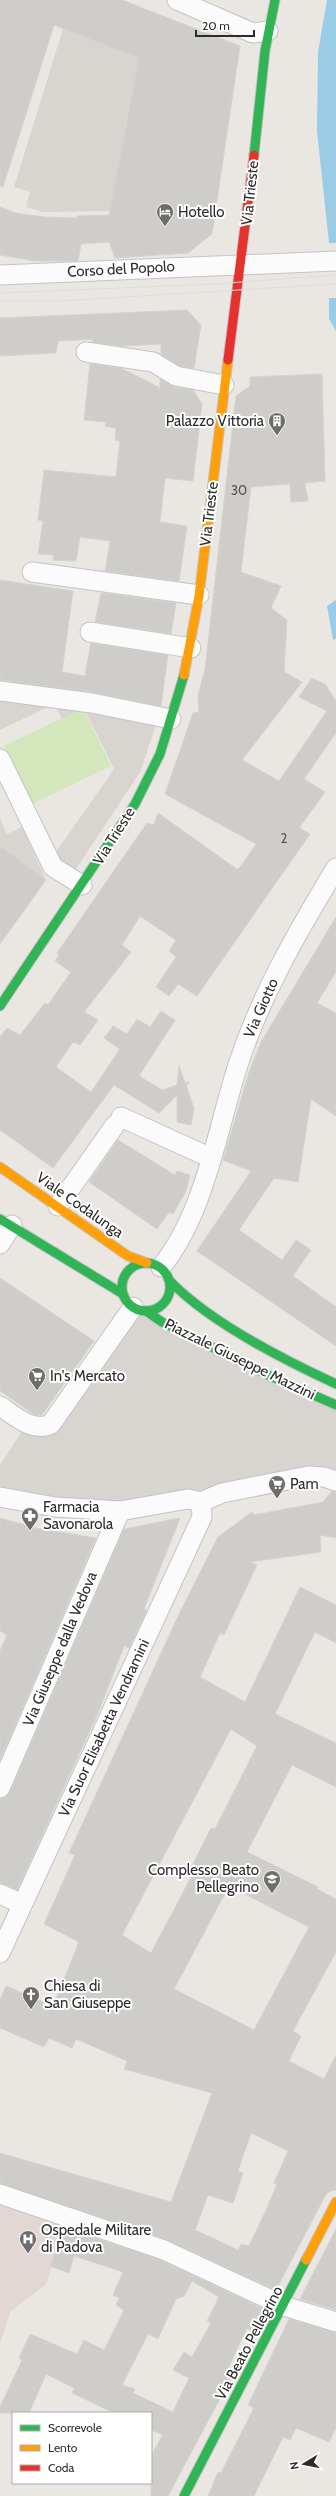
<svg xmlns="http://www.w3.org/2000/svg" width="336" height="2496" font-family="Cabin,sans-serif">
  <style>
    .medical { fill: #e3d7d4 }
    .pitch { fill: #d3e6bc }
    .plaza { fill: #d8d5d0 }
    .water { fill: #9bcce6 }
    .pier { fill: #eae7e2 }
    .building { fill: #cfcdc9; stroke: #d5d3ce; fill-rule: evenodd }
    .lines { fill: none; stroke-linecap: round; stroke-linejoin: round }
    .street-casing { stroke: #c4c3c3; stroke-width: 21 }
    .fast-casing { stroke: #c4c3c3; stroke-width: 11 }
    .slow-casing { stroke: #c4c3c3; stroke-width: 11 }
    .jam-casing { stroke: #c4c3c3; stroke-width: 11 }
    .street { stroke: #fcfbfb; stroke-width: 19 }
    .fast { stroke: #30b455; stroke-width: 9 }
    .slow { stroke: #ff9f0a; stroke-width: 9 }
    .jam { stroke: #e5322d; stroke-width: 9 }
    .tram { stroke: #dededf; stroke-width: 1 }
    .labels { text-anchor: middle; dominant-baseline: central; stroke-width: 4; stroke-linejoin: round; paint-order: stroke }
    .number-label { font-size: 13px; fill: #565655 }
    .street-label { font-size: 15px; fill: #2c2c2c; stroke: #fff }
    .poi-label { font-size: 15px; fill: #2c2c2c; stroke: #fff; text-anchor: start }
  </style>
  <rect width="100%" height="100%" fill="#eae7e2"/>
  <polygon class="medical" points="0,2204 67,2225 46,2284 11,2311 0,2343"/>
  <polygon class="pitch" points="83,708 111,766 32,804 4,746"/>
  <g class="plaza">
    <polygon points="66,19 147,55 131,97 110,211 43,212 26,207 30,192 14,187"/>
    <polygon points="14,680 159,716 140,772 74,872 58,861 54,855 114,769 84,708 62,719 54,704 0,730 0,682 13,682"/>
    <polygon points="0,819 7,834 22,827 46,880 0,846"/>
    <polygon points="133,1307 336,1405 336,1480 120,1511 0,1497 0,1465 27,1424 38,1427"/>
  </g>
  <g class="water">
    <polygon points="327,0 336,0 336,331 329,319 329,243 317,131 318,52"/>
    <polygon points="336,600 336,639 333,640 327,606"/>
  </g>
  <rect class="pier" x="327" y="243" width="9" height="55"/>
  <g class="building">
    <polygon points="0,0 122,0 240,46 212,234 188,253 115,258 109,242 81,244 78,261 35,261 0,255 0,207 15,213 44,217 77,218 77,216 109,215 139,58 54,25 3,187 0,186"/>
    <polygon points="187,310 201,325 194,368 180,366 161,354 161,344 123,346 92,342 93,339 58,341 56,353 0,356 0,318"/>
    <polygon points="90,364 121,368 160,388 160,379 174,387 193,390 202,404 193,481 165,478 160,522 187,526 179,581 105,571 110,541 80,537 76,561 53,560 54,555 38,554 43,521 38,520 44,470 116,477 120,441 115,440 116,428 105,426 106,422 84,420"/>
    <polygon points="322,374 325,481 305,483 308,501 291,502 290,484 251,487 241,572 281,586 271,608 287,620 284,672 302,682 242,760 279,781 327,711 299,697 312,678 325,684 335,700 336,699 336,733 304,779 325,792 299,828 310,834 197,996 178,984 169,996 156,987 176,957 169,951 176,940 140,916 122,945 131,952 84,1012 98,1020 80,1045 73,1042 56,1067 91,1092 120,1049 104,1038 113,1026 127,1034 137,1019 150,1027 161,1011 175,1020 139,1076 162,1090 177,1085 179,1066 185,1083 190,1082 186,1086 194,1108 191,1125 177,1122 177,1095 159,1113 114,1085 53,1168 0,1130 0,1037 7,1028 20,1035 45,1003 48,1005 71,972 55,961 59,955 57,953 147,823 154,825 158,813 238,870 256,844 165,794 193,713 199,712 198,695 205,669 236,396 250,386 250,377"/>
    <polygon points="0,580 73,591 62,672 85,676 91,643 168,655 161,706 93,692 0,680"/>
    <polygon points="101,593 176,603 171,634 95,622"/>
    <polygon points="0,846 46,880 0,944"/>
    <polygon points="336,917 336,972 317,1003 336,1013 336,1116 311,1099 298,1182 274,1178 239,1230 282,1260 296,1240 311,1250 293,1276 336,1307 336,1346 197,1251 251,1171 223,1160 249,1072 261,1042"/>
    <polygon points="118,1140 175,1175 177,1171 190,1175 186,1191 173,1214 169,1212 157,1229 89,1182"/>
    <polygon points="0,1278 94,1341 42,1415 35,1415 0,1391"/>
    <path d="M332,1491L336,1492V1538L320,1535L321,1552L250,1562L257,1565L224,1635L220,1633L200,1677L245,1702L300,1587L336,1605V1643L315,1632L275,1714L336,1743V1787L292,1765L247,1852L318,1887L317,1889L336,1899V1952L293,2031L301,2036L289,2061L324,2079L336,2055V2190L330,2191L325,2196L276,2290L168,2240L0,2183V2153L171,2202L212,2093L124,2069L127,2061L76,2039L72,2048L49,2038L44,2047L0,2028V2000L6,1986L53,2006L79,1942L44,1924L75,1855L69,1853L180,1612L218,1537L252,1512L254,1515L323,1502ZM231,1729L257,1746L215,1829L211,1828L193,1864L197,1866L151,1953L122,1935ZM229,1886L309,1927L254,2030L174,1989ZM251,2133L288,2151L274,2183L277,2184L267,2208L249,2246L241,2244L238,2250L195,2230L208,2195L233,2203L243,2173L238,2171Z"/>
    <polygon points="0,1518 40,1529 96,1538 0,1760 0,1651 7,1635 0,1631"/>
    <polygon points="180,1518 144,1609 147,1610 129,1648 124,1646 98,1713 17,1890 0,1883 0,1799 6,1797 10,1792 124,1529"/>
    <path d="M66,2228L160,2260L266,2310L254,2333L247,2328L225,2375L231,2378L168,2496H151V2456L163,2435L151,2430V2413H114L72,2393L74,2388L46,2374L29,2413H0V2407L22,2360L19,2358L30,2334L77,2354L84,2340L104,2350L124,2310L116,2305L119,2298L113,2295L123,2272L74,2256L69,2273L50,2266ZM192,2281L219,2297L207,2321L211,2323L192,2357L184,2352L173,2370L189,2378L173,2412L133,2393L135,2389L122,2385L148,2334L158,2339L176,2299L184,2296Z"/>
    <polygon points="336,2229 336,2310 300,2299"/>
    <polygon points="289,2319 336,2333 336,2428 329,2442 296,2428 290,2440 283,2437 254,2496 208,2496 218,2472 221,2473 254,2408 248,2405"/>
  </g>
  <g class="lines">
    <defs>
      <g id="street">
        <polyline points="177,0 253,33 268,31"/>
        <polyline points="0,275 336,261"/>
        <polyline points="86,352 153,362 176,376 224,385"/>
        <polyline points="32,572 199,595"/>
        <polyline points="90,632 191,648"/>
        <polyline points="0,691 92,703 171,719"/>
        <polyline points="0,759 53,867 82,885"/>
        <polyline points="121,1117 211,1158"/>
        <polyline points="58,1206 115,1125"/>
        <polyline points="0,1244 12,1225"/>
        <path d="M161,1267C205,1213 217,1130 238,1065C261,994 298,931 336,868"/>
        <path d="M0,1406C15,1416 33,1433 51,1424L133,1307"/>
        <polyline points="0,1497 55,1507 120,1511 188,1499 201,1502 222,1493 308,1476 324,1477 336,1481"/>
        <polyline points="0,1788 120,1511"/>
        <polyline points="0,1894 22,1904"/>
        <polyline points="0,1953 202,1517 201,1502"/>
        <polyline points="0,2194 164,2250 284,2306 336,2322"/>
      </g>
      <g id="fast">
        <polyline points="254,155 265,51 275,0"/>
        <polyline points="0,1006 135,804 160,754 184,675"/>
        <polyline points="0,1219 123,1294"/>
        <circle cx="146" cy="1287" r="24"/>
        <path d="M169,1280C208,1321 284,1360 336,1384"/>
        <polyline points="146,1311 162,1322 272,1377 336,1405"/>
        <polyline points="184,2496 306,2260"/>
      </g>
      <g id="slow">
        <polyline points="184,675 199,596 228,360"/>
        <polyline points="0,1167 128,1256 147,1263"/>
        <polyline points="306,2260 336,2202"/>
      </g>
      <polyline id="jam" points="228,360 254,155"/>
    </defs>
    <use href="#street" class="street-casing"/>
    <use href="#fast" class="fast-casing"/>
    <use href="#slow" class="slow-casing"/>
    <use href="#jam" class="jam-casing"/>
    <use href="#street" class="street"/>
    <use href="#fast" class="fast"/>
    <use href="#slow" class="slow"/>
    <use href="#jam" class="jam"/>
    <g class="tram">
      <polyline points="0,293 215,284 336,275"/>
      <polyline points="0,301 59,301 336,284"/>
    </g>
  </g>
  <defs>
    <symbol id="hotel-pin" viewBox="-11 -11 22 30"><path d="M0 17L-7.5 6A9.5 9.5 0 1 1 7.5 6Z" fill="#6e6d6c" stroke="#fff"/><path d="M-6-4.5h1.5V1H6V5H4.5V3h-9V5H-6ZM-4 0a1.8 1.8 0 1 1 3.6 0ZM.5 0V-2.5h3Q6-2.5 6 0Z" fill="#fff"/></symbol>
    <symbol id="building-pin" viewBox="-11 -11 22 30"><path d="M0 17L-7.5 6A9.5 9.5 0 1 1 7.5 6Z" fill="#6e6d6c" stroke="#fff"/><path d="M-4-6H4V6H1V3H-1V6H-4ZM-2.5-4.3h1.7v1.8h-1.7ZM.8-4.3h1.7v1.8H.8ZM-2.5-1h1.7V.8h-1.7ZM.8-1h1.7V.8H.8Z" fill="#fff"/></symbol>
    <symbol id="supermarket-pin" viewBox="-11 -11 22 30"><path d="M0 17L-7.5 6A9.5 9.5 0 1 1 7.5 6Z" fill="#6e6d6c" stroke="#fff"/><path d="M-6-5.5h2.5l.6 2H6L4.5 2H-2.5L-4.4-4H-6ZM-1.5 3.2a1.3 1.3 0 1 0 .1 0ZM3 3.2a1.3 1.3 0 1 0 .1 0Z" fill="#fff"/></symbol>
    <symbol id="pharmacy-pin" viewBox="-11 -11 22 30"><path d="M0 17L-7.5 6A9.5 9.5 0 1 1 7.5 6Z" fill="#6e6d6c" stroke="#fff"/><path d="M-2-6h4v4h4v4h-4v4h-4v-4h-4v-4h4Z" fill="#fff"/></symbol>
    <symbol id="university-pin" viewBox="-11 -11 22 30"><path d="M0 17L-7.5 6A9.5 9.5 0 1 1 7.5 6Z" fill="#6e6d6c" stroke="#fff"/><path d="M0-5L7-2L0 1L-7-2ZM-4 1L0 2.5L4 1V4Q0 6-4 4Z" fill="#fff"/></symbol>
    <symbol id="church-pin" viewBox="-11 -11 22 30"><path d="M0 17L-7.5 6A9.5 9.5 0 1 1 7.5 6Z" fill="#6e6d6c" stroke="#fff"/><path d="M-1.2-6h2.4v3.5h3.3v2.4h-3.3V6h-2.4V-.1h-3.3v-2.4h3.3Z" fill="#fff"/></symbol>
    <symbol id="hospital-pin" viewBox="-11 -11 22 30"><path d="M0 17L-7.5 6A9.5 9.5 0 1 1 7.5 6Z" fill="#6e6d6c" stroke="#fff"/><path d="M-5-5h3v3.5h4V-5h3V5h-3V1.5h-4V5h-3Z" fill="#fff"/></symbol>
  </defs>
  <g fill-rule="evenodd">
    <use href="#hotel-pin" x="155" y="202" width="20" height="27"/>
    <use href="#building-pin" x="267" y="411" width="20" height="27"/>
    <use href="#supermarket-pin" x="27" y="1366" width="20" height="27"/>
    <use href="#supermarket-pin" x="267" y="1474" width="20" height="27"/>
    <use href="#pharmacy-pin" x="20" y="1506" width="20" height="27"/>
    <use href="#university-pin" x="262" y="1869" width="20" height="27"/>
    <use href="#church-pin" x="21" y="1985" width="20" height="27"/>
    <use href="#hospital-pin" x="18" y="2229" width="20" height="27"/>
  </g>
  <g class="labels">
    <g class="number-label">
      <text x="239" y="490">30</text>
      <text x="284" y="838">2</text>
    </g>
    <g class="street-label">
      <text transform="translate(250 193) rotate(-84)">Via Trieste</text>
      <text transform="translate(121 269) rotate(-3)">Corso del Popolo</text>
      <text transform="translate(209 514) rotate(-83)">Via Trieste</text>
      <text transform="translate(114 836) rotate(-58)">Via Trieste</text>
      <text transform="translate(261 1008) rotate(-66)">Via Giotto</text>
      <text transform="translate(80 1205) rotate(35)">Viale Codalunga</text>
      <text transform="translate(240 1359) rotate(26)">Piazzale Giuseppe Mazzini</text>
      <text transform="translate(60 1649) rotate(-67)">Via Giuseppe dalla Vedova</text>
      <text transform="translate(104 1728) rotate(-65)">Via Suor Elisabetta Vendramini</text>
      <text transform="translate(249 2343) rotate(-62)">Via Beato Pellegrino</text>
    </g>
    <g class="poi-label">
      <text x="178" y="212">Hotello</text>
      <text x="264" y="421" text-anchor="end">Palazzo Vittoria</text>
      <text x="50" y="1376">In's Mercato</text>
      <text x="290" y="1484">Pam</text>
      <text x="43" y="1507">Farmacia<tspan x="43" dy="17">Savonarola</tspan></text>
      <text x="259" y="1870" text-anchor="end">Complesso Beato<tspan x="259" dy="17">Pellegrino</tspan></text>
      <text x="44" y="1986">Chiesa di<tspan x="44" dy="17">San Giuseppe</tspan></text>
      <text x="41" y="2230">Ospedale Militare<tspan x="41" dy="17">di Padova</tspan></text>
    </g>
  </g>
  <rect x="12" y="2412" width="140" height="72" fill="#ffffff" stroke="#ababab"/>
  <rect x="20" y="2425" width="20" height="6" fill="#30b455" stroke="#ababab"/>
  <text x="48" y="2432" font-size="12" fill="#2c2c2c">Scorrevole</text>
  <rect x="20" y="2445" width="20" height="6" fill="#ff9f0a" stroke="#ababab"/>
  <text x="48" y="2452" font-size="12" fill="#2c2c2c">Lento</text>
  <rect x="20" y="2465" width="20" height="6" fill="#e5322d" stroke="#ababab"/>
  <text x="48" y="2472" font-size="12" fill="#2c2c2c">Coda</text>
  <g transform="translate(304 2464) rotate(260)" stroke="#ffffff" stroke-width="3" paint-order="stroke">
  <path d="M0-3L7 15L0 10L-7 15Z" fill="#2c2c2c"/>
  <text y="-6" font-size="11" font-weight="bold" text-anchor="middle" fill="#2c2c2c">N</text>
  </g>
  <path d="M196 30v6h58v-6" fill="none" stroke="#2c2c2c" stroke-width="2"/>
  <text x="202" y="30" font-size="12" fill="#2c2c2c" stroke="#ffffff" stroke-width="3" paint-order="stroke">20 m</text>
</svg>
